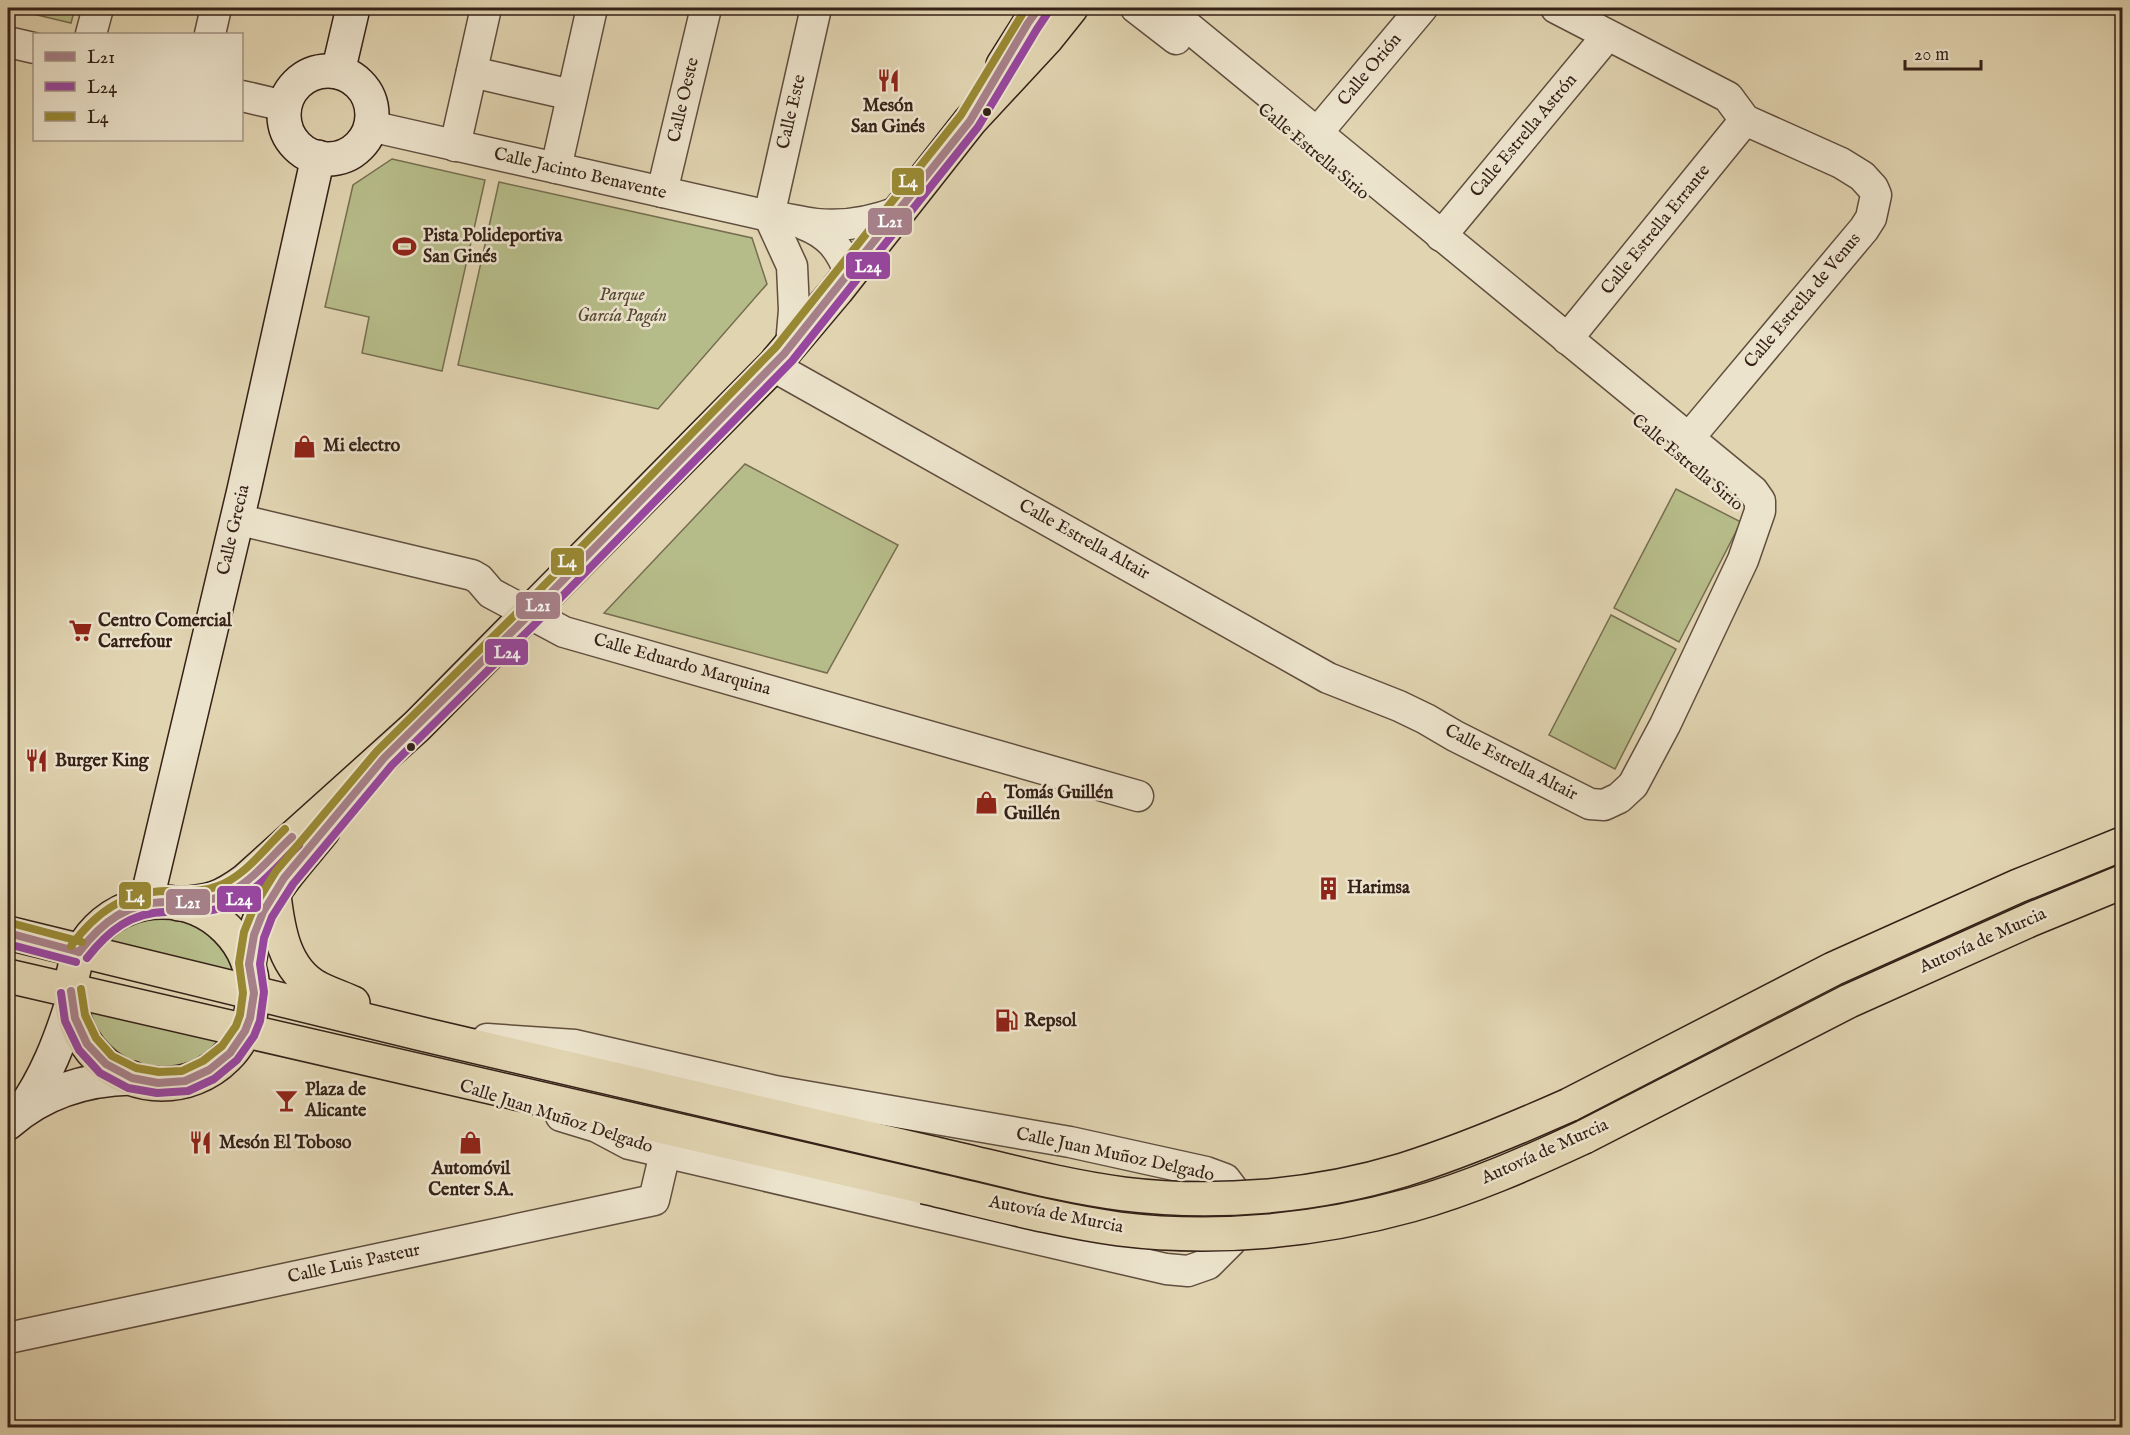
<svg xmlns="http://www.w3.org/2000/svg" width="2130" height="1435" font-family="'IM FELL English',serif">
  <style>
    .green { fill: #b6bc89; stroke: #766e50; stroke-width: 1.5 }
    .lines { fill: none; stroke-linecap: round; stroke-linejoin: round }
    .street-casing { stroke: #604e3e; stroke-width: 33 }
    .secondary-casing { stroke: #352117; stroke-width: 36 }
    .primary-casing { stroke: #352117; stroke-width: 36 }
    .highway-casing { stroke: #352117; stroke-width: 36 }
    .street { stroke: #ece3cc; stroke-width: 30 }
    .secondary { stroke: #ece3cc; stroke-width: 33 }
    .primary { stroke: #e1d4b1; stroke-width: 33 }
    .highway { stroke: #e1d4b1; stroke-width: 33 }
    .highway-bridge-casing { stroke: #352117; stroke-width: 36; stroke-linecap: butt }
    .highway-bridge { stroke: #e1d4b1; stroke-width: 33 }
    .bus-1-casing { stroke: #ece3cc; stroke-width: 12 }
    .bus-2-casing { stroke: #ece3cc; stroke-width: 12 }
    .bus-3-casing { stroke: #ece3cc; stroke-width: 12 }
    .bus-1 { stroke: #a68088; stroke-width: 8 }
    .bus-2 { stroke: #97479d; stroke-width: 8 }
    .bus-3 { stroke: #988833; stroke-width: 8 }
    .bus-dot { fill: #352117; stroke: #ece3cc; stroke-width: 2 }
    .labels { text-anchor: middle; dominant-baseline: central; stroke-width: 5; stroke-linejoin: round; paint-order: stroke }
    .street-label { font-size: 18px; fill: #352117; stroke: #ece3cc }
    .poi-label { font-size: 18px; font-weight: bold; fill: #352117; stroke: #ece3cc; text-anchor: start }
    .park-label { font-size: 18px; font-style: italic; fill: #554834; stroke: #ece3cc }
    .line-badge { stroke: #ece3cc; stroke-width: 2 }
    .badge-label { font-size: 16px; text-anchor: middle; font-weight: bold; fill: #fff }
  </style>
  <rect width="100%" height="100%" fill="#e1d4b1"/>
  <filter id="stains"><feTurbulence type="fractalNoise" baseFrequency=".00333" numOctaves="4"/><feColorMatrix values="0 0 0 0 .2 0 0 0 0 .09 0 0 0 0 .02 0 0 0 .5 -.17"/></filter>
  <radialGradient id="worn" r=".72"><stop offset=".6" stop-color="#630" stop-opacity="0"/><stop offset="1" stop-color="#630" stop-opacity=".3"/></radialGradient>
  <g class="green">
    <polygon points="8,8 75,8 71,23"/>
    <polygon points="392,159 485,180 442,371 362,353 369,317 325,307 353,185"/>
    <polygon points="499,182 752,238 767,284 658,409 458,365"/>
    <polygon points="745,464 898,545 827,673 604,613"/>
    <polygon points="1676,489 1741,522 1679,642 1614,608"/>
    <polygon points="1611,615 1676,649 1615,769 1549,735"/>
    <path d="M158,902C192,905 226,917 242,949C247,958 249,968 252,977L88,939C106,917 130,904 158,902Z"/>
    <path d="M72,1003L238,1043C217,1070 182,1091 146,1082C139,1080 132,1076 125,1073C110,1066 98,1059 88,1046C79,1033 76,1018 72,1003Z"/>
  </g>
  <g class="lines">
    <defs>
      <g id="street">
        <polyline points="1136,8 1176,39"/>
        <polyline points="1556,8 1728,97 1745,120 1841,163 1862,176 1873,188 1876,195 1871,218 1864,229 1688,439"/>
        <polyline points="91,34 98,8"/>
        <polyline points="210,34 216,8"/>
        <polyline points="8,42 34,48"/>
        <polyline points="472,72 572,95"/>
        <polyline points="242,96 285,106"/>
        <path d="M370,126L769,216C785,218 800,222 816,224C845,227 872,222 900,211"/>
        <polyline points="1317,133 1422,8"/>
        <polyline points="455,146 486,8"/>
        <polyline points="556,168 592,8"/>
        <polyline points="662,192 706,8"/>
        <polyline points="769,216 816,8"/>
        <polyline points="769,216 792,266 794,310 791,345"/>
        <path d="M803,224C829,234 840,248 850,274"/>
        <polyline points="1441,236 1607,36"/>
        <polyline points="1567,339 1745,120"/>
        <polyline points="773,366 1328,678 1399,706 1426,719 1455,736 1590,804 1604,805 1619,798 1633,785 1665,725 1743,560 1760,511 1760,501 1753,491 1165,8"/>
        <polyline points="236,519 472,575 479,579 491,593 564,632 1138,796"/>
        <polyline points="487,1039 575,1045 775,1091 1070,1142 1206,1172 1225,1179 1234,1191 1236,1214 1231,1241 1208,1264 1188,1271 1166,1269 629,1144 597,1127 561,1116"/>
        <polyline points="8,1338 654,1200 665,1153"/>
      </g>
      <g id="secondary">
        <circle cx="328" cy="115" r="44"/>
        <polyline points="338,72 353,8"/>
        <polyline points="146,903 244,490 318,157"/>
        <path d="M22,1111C46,1078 60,1041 72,1003"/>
        <path d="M8,1123C43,1092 85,1079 132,1078"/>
      </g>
      <g id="primary">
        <polyline points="1003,65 1039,8"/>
        <path d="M274,895C278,929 284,970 318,988C330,994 342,998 353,1003"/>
        <circle cx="162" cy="993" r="91"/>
        <path d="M179,904C211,901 220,899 246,880L417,726L773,366L837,290L970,121L1047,38L1071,8"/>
        <polyline points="8,933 426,1035 936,1154"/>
        <path d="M249,964C252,946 255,927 264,910C279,881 302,857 323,831"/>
        <polyline points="8,976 924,1187"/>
      </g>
      <g id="highway">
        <polyline points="1569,1105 1833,969 2018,886 2122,844"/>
        <polyline points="1584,1137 1849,1001 2032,919 2122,882"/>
      </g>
    </defs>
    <use href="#street" class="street-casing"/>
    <use href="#secondary" class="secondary-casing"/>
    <use href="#primary" class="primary-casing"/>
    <use href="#highway" class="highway-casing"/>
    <use href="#street" class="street"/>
    <use href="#secondary" class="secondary"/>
    <use href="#primary" class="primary"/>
    <use href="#highway" class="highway"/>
    <defs>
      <g id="highway-bridge">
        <path d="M936,1154C998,1168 1061,1186 1124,1194C1215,1205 1314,1197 1403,1170C1460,1152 1515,1129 1569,1105"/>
        <path d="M924,1187C989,1202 1054,1220 1119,1229C1216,1241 1317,1231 1411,1205C1471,1188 1528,1163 1584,1137"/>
      </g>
    </defs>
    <use href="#highway-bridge" class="highway-bridge-casing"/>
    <use href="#highway-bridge" class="highway-bridge"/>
    <defs>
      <g id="bus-1">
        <polyline points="8,933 79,952"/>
        <path d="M79,952C102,922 128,902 167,902C186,902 204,903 222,896C250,885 270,857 292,837"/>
        <polyline points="71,991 75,1018 87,1044 106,1064 132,1078 158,1083 185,1081 209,1070 230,1053 245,1031 250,1018 254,993 249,964 254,935 263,912 284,878 384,758 529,615 784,354 970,121 1028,23 1039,8"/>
      </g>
      <g id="bus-2">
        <polyline points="8,944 76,962"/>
        <path d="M87,958C108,931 131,912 167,912C187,912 206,914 226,906C255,894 277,866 299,845"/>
        <polyline points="61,993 65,1021 79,1050 100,1073 128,1088 157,1093 188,1091 214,1079 237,1060 254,1036 260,1021 264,992 260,964 264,938 272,917 293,884 392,765 537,622 792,361 978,127 1037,29 1047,14"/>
      </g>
      <g id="bus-3">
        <polyline points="11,923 82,942"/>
        <path d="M71,946C95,913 125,891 167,891C185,891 201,893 218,886C245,876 264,849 285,829"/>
        <polyline points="81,989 85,1015 96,1038 112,1056 136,1068 159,1072 182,1071 203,1061 222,1046 236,1026 240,1015 243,993 239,963 244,932 254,907 276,871 377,751 522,608 776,347 961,115 1026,8"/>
      </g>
    </defs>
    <use href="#bus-1" class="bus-1-casing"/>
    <use href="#bus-2" class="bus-2-casing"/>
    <use href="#bus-3" class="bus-3-casing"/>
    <use href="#bus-1" class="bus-1"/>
    <use href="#bus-2" class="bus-2"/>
    <use href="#bus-3" class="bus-3"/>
  </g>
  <defs>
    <symbol id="restaurant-bare" viewBox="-9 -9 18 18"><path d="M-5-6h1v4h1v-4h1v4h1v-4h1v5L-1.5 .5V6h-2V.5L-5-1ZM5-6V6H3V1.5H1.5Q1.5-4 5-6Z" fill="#8f2418" stroke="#ece3cc" stroke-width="2.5" paint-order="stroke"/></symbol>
    <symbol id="stadium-bare" viewBox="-9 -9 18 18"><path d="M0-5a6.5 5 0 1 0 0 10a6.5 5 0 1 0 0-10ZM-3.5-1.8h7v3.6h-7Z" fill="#8f2418" stroke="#ece3cc" stroke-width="2.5" paint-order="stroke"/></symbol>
    <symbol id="shop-bare" viewBox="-9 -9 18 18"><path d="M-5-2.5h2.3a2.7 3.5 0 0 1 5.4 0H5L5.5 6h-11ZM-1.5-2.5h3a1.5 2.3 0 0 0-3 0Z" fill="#8f2418" stroke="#ece3cc" stroke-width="2.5" paint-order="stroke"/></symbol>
    <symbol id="supermarket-bare" viewBox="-9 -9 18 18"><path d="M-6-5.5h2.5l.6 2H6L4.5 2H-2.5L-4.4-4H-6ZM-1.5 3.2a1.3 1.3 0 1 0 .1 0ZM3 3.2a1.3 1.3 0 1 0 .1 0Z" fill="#8f2418" stroke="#ece3cc" stroke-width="2.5" paint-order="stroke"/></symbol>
    <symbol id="building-bare" viewBox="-9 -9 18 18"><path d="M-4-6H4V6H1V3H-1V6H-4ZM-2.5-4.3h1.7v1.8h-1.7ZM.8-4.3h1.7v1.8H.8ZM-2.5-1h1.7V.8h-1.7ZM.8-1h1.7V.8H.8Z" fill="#8f2418" stroke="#ece3cc" stroke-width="2.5" paint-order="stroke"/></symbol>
    <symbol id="fuel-bare" viewBox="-9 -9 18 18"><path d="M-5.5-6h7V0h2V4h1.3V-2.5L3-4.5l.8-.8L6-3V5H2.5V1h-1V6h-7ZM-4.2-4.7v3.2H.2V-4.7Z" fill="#8f2418" stroke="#ece3cc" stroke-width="2.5" paint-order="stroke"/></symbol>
    <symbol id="bar-bare" viewBox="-9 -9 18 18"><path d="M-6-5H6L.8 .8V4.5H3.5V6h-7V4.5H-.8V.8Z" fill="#8f2418" stroke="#ece3cc" stroke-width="2.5" paint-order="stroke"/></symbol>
  </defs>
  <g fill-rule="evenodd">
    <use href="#restaurant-bare" x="872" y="64" width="33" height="33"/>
    <use href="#stadium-bare" x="388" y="230" width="33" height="33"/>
    <use href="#shop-bare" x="288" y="430" width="33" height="33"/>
    <use href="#supermarket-bare" x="64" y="614" width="33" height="33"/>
    <use href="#restaurant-bare" x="20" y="744" width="33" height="33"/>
    <use href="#shop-bare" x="970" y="786" width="33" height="33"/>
    <use href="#building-bare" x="1312" y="872" width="33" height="33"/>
    <use href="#fuel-bare" x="990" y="1004" width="33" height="33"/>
    <use href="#bar-bare" x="270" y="1084" width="33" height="33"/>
    <use href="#restaurant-bare" x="184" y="1126" width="33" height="33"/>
    <use href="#shop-bare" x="454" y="1126" width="33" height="33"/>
  </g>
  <g class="bus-dot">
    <circle cx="987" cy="112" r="5"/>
    <circle cx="411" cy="747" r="5"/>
  </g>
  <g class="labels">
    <g class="street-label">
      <text transform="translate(1370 70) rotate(-50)">Calle Orión</text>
      <text transform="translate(684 100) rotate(-77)">Calle Oeste</text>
      <text transform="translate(792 112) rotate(-77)">Calle Este</text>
      <text transform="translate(1524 136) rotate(-50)">Calle Estrella Astrón</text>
      <text transform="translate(1313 152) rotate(40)">Calle Estrella Sirio</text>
      <text transform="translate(580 174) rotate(13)">Calle Jacinto Benavente</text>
      <text transform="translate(1656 230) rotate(-51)">Calle Estrella Errante</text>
      <text transform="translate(1803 301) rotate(-50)">Calle Estrella de Venus</text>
      <text transform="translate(1687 463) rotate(40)">Calle Estrella Sirio</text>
      <text transform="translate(234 530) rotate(-77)">Calle Grecia</text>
      <text transform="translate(1084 540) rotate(29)">Calle Estrella Altair</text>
      <text transform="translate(682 665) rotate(16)">Calle Eduardo Marquina</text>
      <text transform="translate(1511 763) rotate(27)">Calle Estrella Altair</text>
      <text transform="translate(1983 941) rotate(-24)">Autovía de Murcia</text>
      <text transform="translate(556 1117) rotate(18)">Calle Juan Muñoz Delgado</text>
      <text transform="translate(1545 1152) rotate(-24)">Autovía de Murcia</text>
      <text transform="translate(1115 1155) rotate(12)">Calle Juan Muñoz Delgado</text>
      <text transform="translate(1056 1215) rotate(11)">Autovía de Murcia</text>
      <text transform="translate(354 1264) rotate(-12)">Calle Luis Pasteur</text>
    </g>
    <g class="poi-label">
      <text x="888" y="106" text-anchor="middle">Mesón<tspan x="888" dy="21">San Ginés</tspan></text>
      <text x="423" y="236">Pista Polideportiva<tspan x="423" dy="21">San Ginés</tspan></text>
      <text x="323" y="446">Mi electro</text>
      <text x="98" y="621">Centro Comercial<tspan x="98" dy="21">Carrefour</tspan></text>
      <text x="55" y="761">Burger King</text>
      <text x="1004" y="793">Tomás Guillén<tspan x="1004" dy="21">Guillén</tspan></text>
      <text x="1347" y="888">Harimsa</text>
      <text x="1024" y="1021">Repsol</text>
      <text x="305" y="1090">Plaza de<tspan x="305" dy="21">Alicante</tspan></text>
      <text x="219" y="1143">Mesón El Toboso</text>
      <text x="471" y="1169" text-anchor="middle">Automóvil<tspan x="471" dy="21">Center S.A.</tspan></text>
    </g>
    <g class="park-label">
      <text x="622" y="295">Parque<tspan x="622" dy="21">García Pagán</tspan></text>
    </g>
  </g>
  <g class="line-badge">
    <rect x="891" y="167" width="34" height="29" rx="6" fill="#988833"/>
    <rect x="867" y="207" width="46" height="29" rx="6" fill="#a68088"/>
    <rect x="845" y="251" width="46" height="29" rx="6" fill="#97479d"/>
    <rect x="550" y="547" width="35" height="29" rx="6" fill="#988833"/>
    <rect x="515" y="591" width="46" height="29" rx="6" fill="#a68088"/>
    <rect x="484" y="638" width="45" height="28" rx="6" fill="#97479d"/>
    <rect x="118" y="881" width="34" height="29" rx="6" fill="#988833"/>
    <rect x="216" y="885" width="46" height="28" rx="6" fill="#97479d"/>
    <rect x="165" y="888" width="46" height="28" rx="6" fill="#a68088"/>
  </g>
  <g class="badge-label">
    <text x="908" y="187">L4</text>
    <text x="890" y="227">L21</text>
    <text x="868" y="272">L24</text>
    <text x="567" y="567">L4</text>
    <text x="538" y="611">L21</text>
    <text x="507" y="658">L24</text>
    <text x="135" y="902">L4</text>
    <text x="239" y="905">L24</text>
    <text x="188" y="908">L21</text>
  </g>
  <rect width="2130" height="1435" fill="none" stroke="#e1d4b1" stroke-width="30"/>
  <rect x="9" y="9" width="2112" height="1417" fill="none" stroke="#352117" stroke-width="3"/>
  <rect x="15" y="15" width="2100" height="1405" fill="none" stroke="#352117" stroke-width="1.5"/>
  <rect x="33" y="33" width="210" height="108" fill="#ece3cc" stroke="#a39584" stroke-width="1.5"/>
  <rect x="45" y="52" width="30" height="9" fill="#a68088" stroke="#a39584" stroke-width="1.5"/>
  <text x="87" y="63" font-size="18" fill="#352117">L21</text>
  <rect x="45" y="82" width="30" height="9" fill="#97479d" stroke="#a39584" stroke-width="1.5"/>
  <text x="87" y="93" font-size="18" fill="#352117">L24</text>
  <rect x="45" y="112" width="30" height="9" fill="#988833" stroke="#a39584" stroke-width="1.5"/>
  <text x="87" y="123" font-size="18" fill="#352117">L4</text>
  <path d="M1905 60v9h76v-9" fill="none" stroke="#352117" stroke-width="3"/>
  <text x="1914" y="60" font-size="18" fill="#352117" stroke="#ece3cc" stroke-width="4.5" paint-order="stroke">20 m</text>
  <rect width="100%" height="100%" filter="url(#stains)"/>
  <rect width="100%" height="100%" fill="url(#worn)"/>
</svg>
